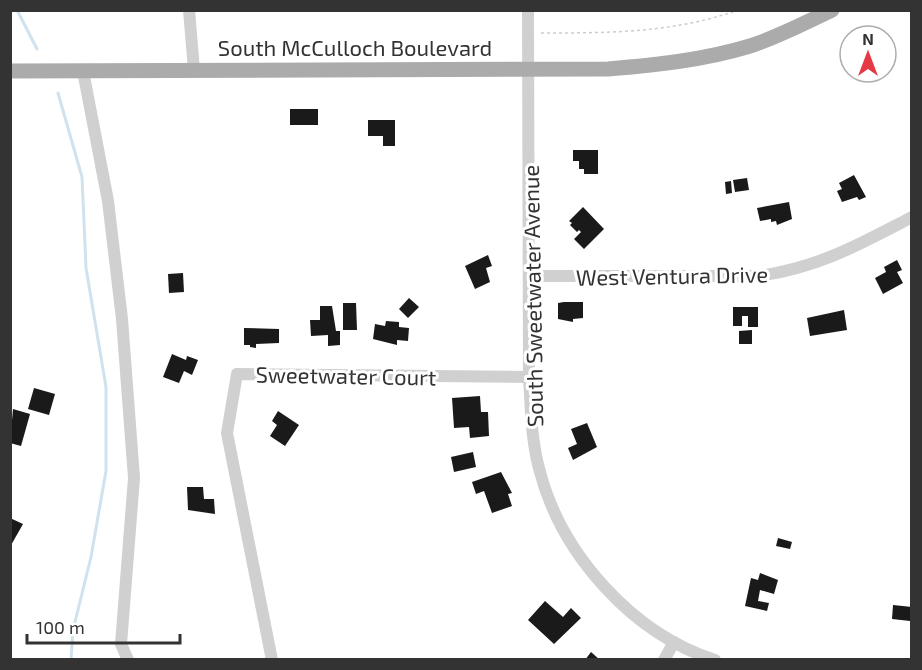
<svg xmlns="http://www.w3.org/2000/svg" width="922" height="670" font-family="'Exo 2',sans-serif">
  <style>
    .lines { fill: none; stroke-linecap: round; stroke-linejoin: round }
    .stream { stroke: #cfe2ee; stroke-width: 3 }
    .building { fill: #1a1a1a }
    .path { stroke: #cdcdcd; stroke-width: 1.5; stroke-dasharray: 3 3; stroke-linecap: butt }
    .minor { stroke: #d0d0d0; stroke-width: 12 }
    .major { stroke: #ababab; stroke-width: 15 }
    .labels { text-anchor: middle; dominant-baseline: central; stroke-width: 6; stroke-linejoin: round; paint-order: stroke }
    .street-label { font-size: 22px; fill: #333; stroke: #fff }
  </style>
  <rect width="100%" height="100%" fill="#fff"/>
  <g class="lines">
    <g class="stream">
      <polyline points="17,10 37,49"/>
      <polyline points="58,93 82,177 86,268 106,387 106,471 91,557 73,630 71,660"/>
    </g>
  </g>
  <g class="building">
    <rect x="290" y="109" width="28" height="16"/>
    <polygon points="368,120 395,120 395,146 383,146 383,136 368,136"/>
    <polygon points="573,150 598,150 598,174 584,174 584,169 579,169 579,161 573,161"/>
    <polygon points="854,175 866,197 859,200 857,197 842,202 837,191 842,189 839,183"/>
    <polygon points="747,178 749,190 735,192 733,180"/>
    <polygon points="731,181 732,193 726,194 725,182"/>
    <polygon points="789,202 792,219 777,225 776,221 771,222 771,219 760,221 757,208"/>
    <polygon points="583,207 604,229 584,249 574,239 581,232 579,230 577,232 570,225 572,223 569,221"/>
    <polygon points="488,255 492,266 486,268 490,282 475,289 465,266"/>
    <polygon points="897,260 902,270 897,272 903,283 883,294 875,278 886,272 884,267"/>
    <polygon points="183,273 184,292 169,293 168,274"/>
    <polygon points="409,298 419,307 408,318 399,309"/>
    <polygon points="564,302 583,302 583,318 573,319 573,322 558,319 558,303"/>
    <polygon points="343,303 356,303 357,330 343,330"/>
    <polygon points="320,306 332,306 336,331 340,331 340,345 328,346 328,335 311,336 310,320 320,320"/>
    <polygon points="733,307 758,307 758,327 748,327 748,316 742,316 742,326 733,326"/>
    <polygon points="844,310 847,330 810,336 807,318"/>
    <polygon points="386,321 399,322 399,327 409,328 408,341 397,340 397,345 373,339 375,324 385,326"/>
    <polygon points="244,328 279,329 279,343 256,344 256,348 250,347 250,345 244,345"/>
    <polygon points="752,330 752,344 739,344 739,331"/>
    <polygon points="172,354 186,360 187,356 198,360 192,375 184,371 179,383 163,377"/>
    <polygon points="34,388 55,394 49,415 28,409"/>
    <polygon points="480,396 481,412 488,412 489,436 470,438 469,427 454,428 452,398"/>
    <polygon points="13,409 30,414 21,446 10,443"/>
    <polygon points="278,411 299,425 285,446 270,436 277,425 272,421"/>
    <polygon points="587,423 597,447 573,460 568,448 577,444 571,429"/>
    <polygon points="473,452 476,467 454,472 451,457"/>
    <polygon points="501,472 512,493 508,494 512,506 492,513 484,491 476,494 472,482"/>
    <polygon points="187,487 203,487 204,499 214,499 215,514 188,510"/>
    <polygon points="10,518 23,524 10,547"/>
    <polygon points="778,538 792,542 790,549 776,546"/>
    <polygon points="760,573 778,580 774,594 760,590 758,601 769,603 767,611 745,606 751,578 758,580"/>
    <polygon points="545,601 563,617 571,608 581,618 554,644 528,620"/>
    <polygon points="893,605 912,607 910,621 892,619"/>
    <polygon points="591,652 600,660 585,660"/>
  </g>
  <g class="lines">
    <path class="path" d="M541,33C608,33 674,33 738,10"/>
    <g class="minor">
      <polyline points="189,10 194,70"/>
      <path d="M528,10L529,377C531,408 531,441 540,472C562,555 633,634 715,660"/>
      <polyline points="83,71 108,201 122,319 134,478 121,644 128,660"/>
      <path d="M529,276H759C820,267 858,245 912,217"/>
      <polyline points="272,660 227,433 237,374 529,377"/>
      <polyline points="664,660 674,642"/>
    </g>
    <path class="major" d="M10,71L608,69C656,65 704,60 750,46C778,37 805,23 832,10"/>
  </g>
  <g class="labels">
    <g class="street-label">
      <text x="355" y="47">South McCulloch Boulevard</text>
      <text transform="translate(672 275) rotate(-1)">West Ventura Drive</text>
      <text transform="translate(532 296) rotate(-91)">South Sweetwater Avenue</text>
      <text transform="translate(346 375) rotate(1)">Sweetwater Court</text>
    </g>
  </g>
  <rect width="922" height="670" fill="none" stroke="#333333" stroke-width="24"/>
  <g transform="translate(868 54)"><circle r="28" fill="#ffffff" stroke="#adadad" stroke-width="1.5"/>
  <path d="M0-4.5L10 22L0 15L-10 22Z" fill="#e63946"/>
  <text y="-9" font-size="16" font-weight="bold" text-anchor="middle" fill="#333333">N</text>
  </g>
  <path d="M27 634v9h153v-9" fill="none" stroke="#333333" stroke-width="3"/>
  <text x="36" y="634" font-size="18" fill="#333333" stroke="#ffffff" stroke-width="4.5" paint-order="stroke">100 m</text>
</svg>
